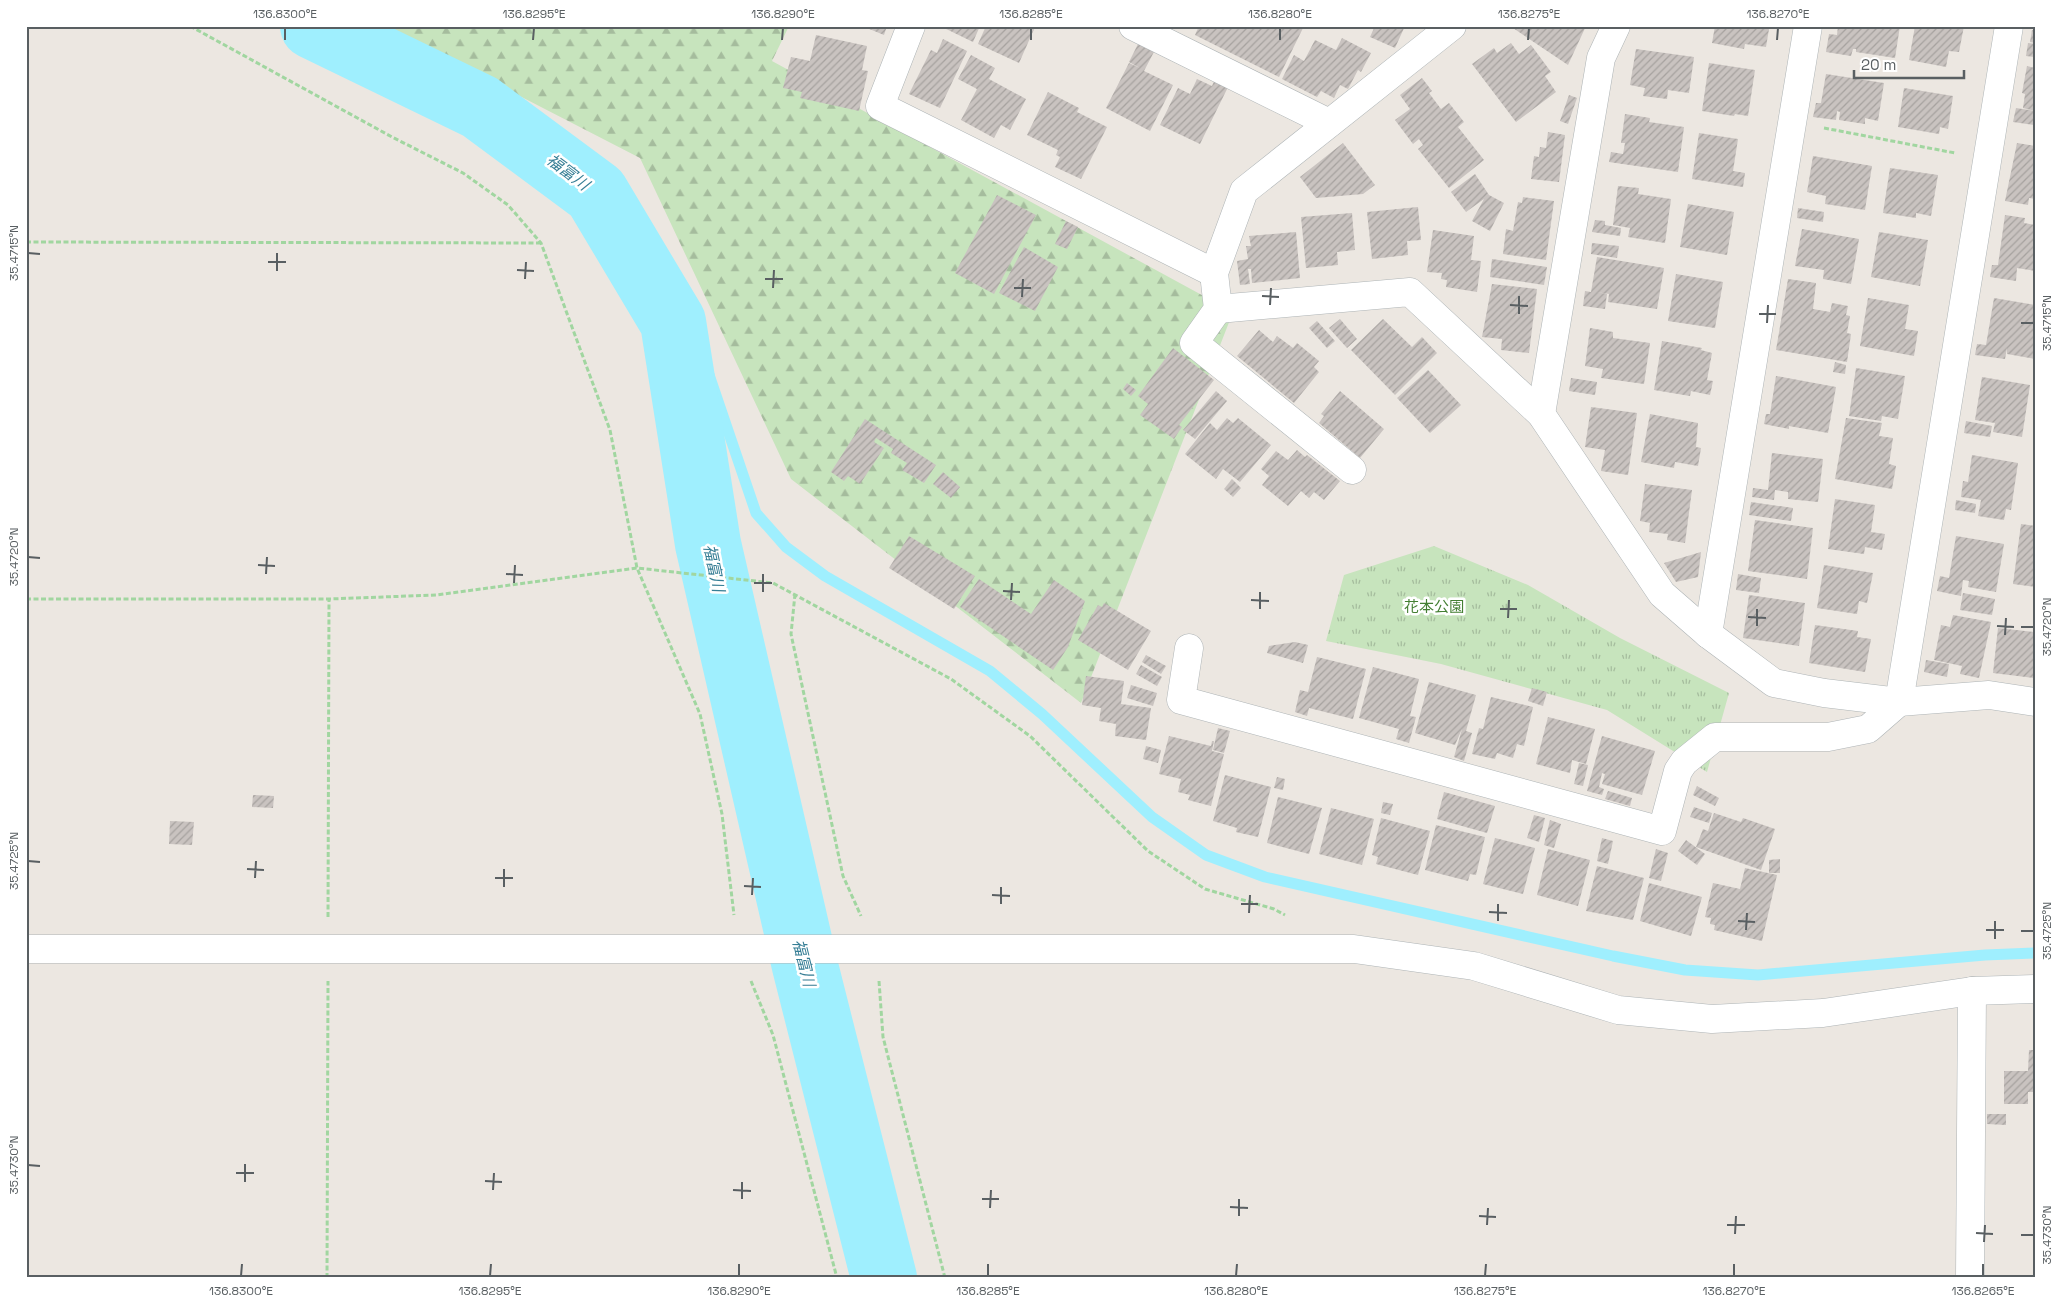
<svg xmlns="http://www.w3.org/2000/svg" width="2061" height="1304" font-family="'Space Grotesk','Noto Sans JP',sans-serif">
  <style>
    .grass { fill: url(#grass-tufts) }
    .forest { fill: url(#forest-firs) }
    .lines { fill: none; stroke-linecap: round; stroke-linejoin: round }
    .stream { stroke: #9feffe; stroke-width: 11 }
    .river { stroke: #9feffe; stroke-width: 66 }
    .building { fill: url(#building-hatch) }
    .street-casing { stroke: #aeb4b6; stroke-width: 29 }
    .path { stroke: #a1d6a0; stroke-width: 3; stroke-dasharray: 5 2.5; stroke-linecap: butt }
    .street { stroke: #fff; stroke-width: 28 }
    .ticks { fill: none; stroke: #595f62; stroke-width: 2 }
    .labels { text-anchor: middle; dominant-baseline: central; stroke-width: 5; stroke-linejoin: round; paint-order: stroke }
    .park-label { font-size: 15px; fill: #447f33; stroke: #fff }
    .water-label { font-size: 16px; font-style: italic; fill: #367e95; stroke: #fff }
    .neatline { fill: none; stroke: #595f62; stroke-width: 2 }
    .ticks-label { font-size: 12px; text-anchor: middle; fill: #595f62 }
  </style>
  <defs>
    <pattern id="grass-tufts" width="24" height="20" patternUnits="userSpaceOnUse" patternTransform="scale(1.25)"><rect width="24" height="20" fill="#c7e4bd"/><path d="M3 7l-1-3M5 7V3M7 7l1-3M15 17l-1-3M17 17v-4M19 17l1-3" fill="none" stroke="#a5bc9d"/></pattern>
    <pattern id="forest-firs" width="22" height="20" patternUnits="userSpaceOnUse" patternTransform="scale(1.25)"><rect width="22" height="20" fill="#c7e4bd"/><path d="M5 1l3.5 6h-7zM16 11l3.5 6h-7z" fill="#a5bc9d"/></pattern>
    <pattern id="building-hatch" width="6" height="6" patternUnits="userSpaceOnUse" patternTransform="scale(1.25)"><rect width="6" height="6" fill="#c9c3c0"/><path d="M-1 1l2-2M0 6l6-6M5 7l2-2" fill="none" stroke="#a6a29f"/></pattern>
  </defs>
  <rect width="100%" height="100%" fill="#ece7e1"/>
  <polygon class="grass" points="1434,546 1528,585 1620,638 1729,693 1707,772 1607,710 1441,664 1326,641 1344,575"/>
  <polygon class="forest" points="384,26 789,26 772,61 1233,312 1081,703 791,479 640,158"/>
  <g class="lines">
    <polyline class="stream" points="673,322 705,363 756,513 786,547 825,576 990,671 1042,714 1152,817 1206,855 1265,877 1613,956 1685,970 1758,975 1985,955 2035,953"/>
    <polyline class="river" points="313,26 480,107 596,193 673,322 708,544 805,966 884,1278"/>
  </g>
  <g class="building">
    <polygon points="862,26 887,26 884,35"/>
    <polygon points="940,26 980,26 973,42"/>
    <polygon points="986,26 1035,27 1019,63 978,44"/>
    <polygon points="1199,26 1304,26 1279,77 1195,35"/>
    <polygon points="1375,26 1405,26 1395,48 1370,37"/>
    <polygon points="1510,26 1586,26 1568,65"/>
    <polygon points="1715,26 1764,26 1769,29 1766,47 1745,44 1744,49 1712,43"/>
    <polygon points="1838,26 1900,26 1895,58 1856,52 1856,49 1853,49 1851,56 1826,52 1829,34 1837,35"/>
    <polygon points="1915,26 1964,26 1959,52 1949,51 1946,67 1909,60"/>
    <polygon points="2032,30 2035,31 2035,43 2030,42"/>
    <polygon points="816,35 867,46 862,70 868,71 859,111 800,98 802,92 783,88 791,57 810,61"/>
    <polygon points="1342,38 1371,53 1361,72 1358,70 1348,89 1340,85 1334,98 1321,91 1317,97 1282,79 1294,55 1304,61 1315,40 1336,50"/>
    <polygon points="943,39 967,51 940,108 909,94 931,50 937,53"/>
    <polygon points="1140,40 1156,48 1144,71 1173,85 1150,131 1106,108 1129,63 1140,68 1129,62"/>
    <polygon points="1511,43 1519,54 1531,45 1551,72 1545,76 1556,92 1516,122 1472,64 1494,48 1497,53"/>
    <polygon points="2028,43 2035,44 2035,57 2026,56"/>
    <polygon points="1636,49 1694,57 1689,93 1668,90 1667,99 1643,96 1645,88 1630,85"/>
    <polygon points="971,55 995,68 989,79 1026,99 1010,130 1001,125 994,138 961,120 977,89 958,79"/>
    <polygon points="1709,63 1755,70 1748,116 1735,114 1734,116 1702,111"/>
    <polygon points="2027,66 2035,68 2035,111 2023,108 2025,94 2022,93"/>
    <polygon points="1826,74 1884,83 1878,121 1865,118 1865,124 1839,120 1840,112 1837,111 1836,120 1813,117 1816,103 1821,103"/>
    <polygon points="1422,78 1432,91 1429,93 1441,109 1449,103 1464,122 1458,127 1484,160 1449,188 1418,149 1423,145 1419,139 1413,144 1395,120 1410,109 1400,95"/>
    <polygon points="1197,79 1212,86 1215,79 1229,85 1200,144 1160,125 1178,88 1190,94"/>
    <polygon points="1904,88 1953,96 1948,129 1940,127 1939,134 1898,127"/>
    <polygon points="1048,92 1079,108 1077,112 1107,127 1081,179 1055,167 1060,157 1056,155 1058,150 1027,135"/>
    <polygon points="1569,95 1577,98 1568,124 1560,121"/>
    <polygon points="2016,108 2035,111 2034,125 2013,122"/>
    <polygon points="1625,114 1650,118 1649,122 1684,127 1678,172 1609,162 1611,152 1623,154 1625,143 1621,143"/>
    <polygon points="1548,132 1565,135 1559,182 1531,179 1534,156 1539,157 1540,147 1546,148"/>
    <polygon points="1699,133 1738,139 1733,171 1745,173 1743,187 1692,179"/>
    <polygon points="1343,143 1375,185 1363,194 1316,198 1300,177"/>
    <polygon points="2017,143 2035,146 2035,199 2029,198 2028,205 2005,201"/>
    <polygon points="1813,156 1872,166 1865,210 1825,204 1826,196 1807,192"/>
    <polygon points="1890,168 1938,175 1931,216 1916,213 1916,218 1883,213"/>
    <polygon points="1475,174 1489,195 1504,203 1490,231 1472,221 1484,199 1466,212 1451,192"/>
    <polygon points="1618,186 1639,188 1638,194 1671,199 1665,243 1628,237 1630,228 1613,225"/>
    <polygon points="997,195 1036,215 994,294 955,273"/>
    <polygon points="1523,197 1554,201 1546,260 1503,254 1506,229 1513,231 1518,202 1522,203"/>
    <polygon points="1688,204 1734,212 1727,255 1680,247"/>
    <polygon points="1418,207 1421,240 1407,241 1408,255 1372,259 1367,212"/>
    <polygon points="1798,208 1824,212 1823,222 1797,218"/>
    <polygon points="1352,213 1355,250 1337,252 1338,265 1306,268 1301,217"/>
    <polygon points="2005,215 2025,218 2024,223 2035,225 2035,271 2017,268 2016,281 1990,277 1992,265 1998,265"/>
    <polygon points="1595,220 1605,221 1605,225 1621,228 1620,236 1592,232"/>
    <polygon points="1066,221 1078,227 1067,249 1055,244"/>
    <polygon points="1802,229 1859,239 1851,284 1823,279 1824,270 1795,266"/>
    <polygon points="1433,230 1474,236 1471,260 1481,261 1477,292 1446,287 1447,280 1441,279 1442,273 1427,272"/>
    <polygon points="1296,232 1300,278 1252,283 1251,269 1248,269 1250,284 1240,285 1237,261 1248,259 1246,246 1251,246 1249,236"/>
    <polygon points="1879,232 1928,240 1920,286 1871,277"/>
    <polygon points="1592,243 1619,246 1617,258 1591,254"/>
    <polygon points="1024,247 1058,267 1035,311 999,293"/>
    <polygon points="1597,257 1664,268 1657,309 1608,302 1609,294 1596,292 1607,294 1605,309 1583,306 1585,291 1591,292"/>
    <polygon points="1492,259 1547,267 1544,285 1490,277"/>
    <polygon points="1676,274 1723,282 1715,328 1668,321"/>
    <polygon points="1788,279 1816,283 1813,309 1830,312 1832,303 1848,306 1846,315 1850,316 1847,333 1851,334 1847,362 1776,350"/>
    <polygon points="1492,284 1537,289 1529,353 1501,350 1502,339 1482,337"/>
    <polygon points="1868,298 1909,305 1905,329 1918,331 1914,356 1860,346"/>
    <polygon points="1994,298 2035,305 2035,359 2007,354 2007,348 2005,359 1975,355 1977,344 1986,345"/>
    <polygon points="1340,319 1357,339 1347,348 1329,328"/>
    <polygon points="1383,319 1412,347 1422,337 1437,353 1395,395 1351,350"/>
    <polygon points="1317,321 1335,341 1327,348 1309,328"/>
    <polygon points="1590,328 1613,332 1613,338 1650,343 1644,384 1601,378 1603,369 1585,366"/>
    <polygon points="1259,330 1273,342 1277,336 1293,348 1297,343 1319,361 1314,367 1319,372 1294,403 1237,356"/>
    <polygon points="1662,341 1702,348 1701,350 1712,353 1707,380 1713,381 1710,395 1691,391 1690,396 1654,390"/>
    <polygon points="1173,348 1214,380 1179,425 1182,427 1174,439 1140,415 1148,404 1138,396"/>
    <polygon points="1835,362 1846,365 1845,374 1833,372"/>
    <polygon points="1856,368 1905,376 1898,419 1882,416 1881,421 1849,416"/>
    <polygon points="1428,370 1461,405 1430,433 1397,398"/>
    <polygon points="1776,376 1836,387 1828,433 1789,426 1789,429 1764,424 1766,414 1770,414"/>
    <polygon points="1982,377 2030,385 2022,437 1993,432 1995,423 1975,420"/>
    <polygon points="1571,378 1597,382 1595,395 1569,391"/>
    <polygon points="1127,383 1136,390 1131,396 1123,389"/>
    <polygon points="1216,391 1227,401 1195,439 1183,430"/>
    <polygon points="1340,391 1384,429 1360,458 1319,423 1324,416 1321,414"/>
    <polygon points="1591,407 1637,413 1628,475 1601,471 1605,450 1585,447"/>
    <polygon points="1650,414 1698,423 1696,447 1701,448 1698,466 1675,462 1674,468 1641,462"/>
    <polygon points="1227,418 1233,423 1238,418 1271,445 1240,482 1223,469 1216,479 1185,454 1210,423 1217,430"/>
    <polygon points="1846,418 1882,423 1879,436 1893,438 1889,464 1896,466 1892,489 1835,479"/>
    <polygon points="865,419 936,465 924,483 902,470 907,463 891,453 893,449 876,438 874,442 884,448 860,484 848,476 844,481 831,472"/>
    <polygon points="1966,421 1992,426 1990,437 1964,433"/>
    <polygon points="1297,450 1305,457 1307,455 1340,481 1324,500 1314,492 1309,498 1301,491 1288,506 1262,485 1269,476 1261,469 1276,451 1288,460"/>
    <polygon points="1772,453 1823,459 1818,502 1788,499 1788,492 1775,490 1774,500 1752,497 1753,488 1768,490"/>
    <polygon points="1972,455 2018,463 2011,510 2006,509 2004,520 1978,516 1981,500 1961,497 1963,481 1968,482"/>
    <polygon points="943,472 960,487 951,498 933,484"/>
    <polygon points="1232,479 1241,488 1233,497 1224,489"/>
    <polygon points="1645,484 1692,490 1685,543 1667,540 1668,534 1649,532 1650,523 1640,521"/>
    <polygon points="1835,499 1875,505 1871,532 1885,534 1882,550 1865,547 1864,554 1828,549"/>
    <polygon points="1956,500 1976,504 1975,513 1955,510"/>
    <polygon points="1751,502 1793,508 1791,521 1749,515"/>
    <polygon points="1755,520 1813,528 1807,579 1748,571"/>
    <polygon points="2021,524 2035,526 2035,587 2013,584"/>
    <polygon points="909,536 975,576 954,609 889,568"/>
    <polygon points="1956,536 2004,544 1996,592 1968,587 1969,581 1963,580 1961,596 1937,591 1940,576 1949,578"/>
    <polygon points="1701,552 1698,577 1676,582 1664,563"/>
    <polygon points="1824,565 1873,573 1867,603 1859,601 1857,614 1817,608"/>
    <polygon points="1738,574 1761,578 1759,593 1736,590"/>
    <polygon points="979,579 1031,614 1054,580 1085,601 1068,647 1053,670 960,607"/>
    <polygon points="1963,593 1995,599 1992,615 1960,610"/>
    <polygon points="1749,595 1805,603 1799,646 1743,638"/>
    <polygon points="1104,603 1151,631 1128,670 1078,640 1098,605 1102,607"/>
    <polygon points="1953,615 1991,622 1979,678 1960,674 1962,666 1934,660 1941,625 1950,627"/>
    <polygon points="1815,625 1858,631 1857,637 1871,639 1865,672 1809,663"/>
    <polygon points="1998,628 2035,632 2035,678 1993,673"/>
    <polygon points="1295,642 1308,645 1303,663 1267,653 1269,646"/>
    <polygon points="1146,655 1166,666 1161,674 1142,662"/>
    <polygon points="1317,657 1366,669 1353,719 1309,708 1307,716 1295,712 1300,690 1308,692"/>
    <polygon points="1926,660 1949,664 1947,677 1924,672"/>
    <polygon points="1141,665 1162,677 1157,686 1136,674"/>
    <polygon points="1373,667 1419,679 1410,716 1416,717 1409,743 1396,739 1399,729 1359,718"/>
    <polygon points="1086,676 1124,681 1121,704 1151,708 1146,740 1115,736 1116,724 1099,721 1101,708 1082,705"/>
    <polygon points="1429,682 1476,695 1466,731 1472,733 1464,761 1454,757 1462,729 1455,745 1415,733"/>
    <polygon points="1131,685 1157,693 1153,706 1127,698"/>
    <polygon points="1532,688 1547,692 1543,706 1528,701"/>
    <polygon points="1491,697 1533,707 1524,746 1517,744 1513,758 1497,753 1495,759 1472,754 1479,728 1483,729"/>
    <polygon points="1548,717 1595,729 1586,764 1572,760 1570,773 1536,764"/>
    <polygon points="1218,728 1230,731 1224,753 1213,750"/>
    <polygon points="1169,736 1211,746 1212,741 1214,741 1212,751 1224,754 1211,806 1188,800 1190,795 1178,792 1181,779 1159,774"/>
    <polygon points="1602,736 1655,751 1642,795 1602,784 1605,774 1602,773 1599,787 1604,789 1602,795 1587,791"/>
    <polygon points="1146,746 1161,750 1158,763 1143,759"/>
    <polygon points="1579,763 1588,765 1583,786 1574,784"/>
    <polygon points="1225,775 1271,787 1258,837 1236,832 1237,828 1213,821"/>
    <polygon points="1277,777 1285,779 1283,790 1274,788"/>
    <polygon points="1697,786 1719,798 1715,806 1693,795"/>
    <polygon points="1608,791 1632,798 1630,806 1605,799"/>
    <polygon points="1444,792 1495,806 1487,833 1437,819"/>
    <polygon points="253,795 274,796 273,808 252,807"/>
    <polygon points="1278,797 1322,808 1309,854 1267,843"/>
    <polygon points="1383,802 1393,804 1390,815 1381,813"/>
    <polygon points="1694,807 1712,813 1709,823 1690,817"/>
    <polygon points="1331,808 1374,819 1362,865 1319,854"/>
    <polygon points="1714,813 1741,822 1743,818 1775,829 1761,870 1696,847 1703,829 1708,831"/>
    <polygon points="1534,815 1545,818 1539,842 1527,838"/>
    <polygon points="1381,818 1430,831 1418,875 1376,864 1378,857 1372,855"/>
    <polygon points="1550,820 1561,824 1554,848 1544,845"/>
    <polygon points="170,821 194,822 192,845 169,844"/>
    <polygon points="1436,825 1485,837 1476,875 1470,874 1468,881 1425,870"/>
    <polygon points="1495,838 1535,848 1523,894 1483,884"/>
    <polygon points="1602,838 1613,841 1608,864 1597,861"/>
    <polygon points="1686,840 1705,854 1697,865 1678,851"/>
    <polygon points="1548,849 1590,860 1578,906 1537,895"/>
    <polygon points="1656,849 1668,853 1661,881 1649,878"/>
    <polygon points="1780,859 1780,873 1769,873 1769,860"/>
    <polygon points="1597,866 1644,878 1633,920 1586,911"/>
    <polygon points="1745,868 1777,875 1762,941 1714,930 1715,925 1710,924 1711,918 1705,917 1713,883 1740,889"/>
    <polygon points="1649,883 1702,897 1691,936 1640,921"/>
    <polygon points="2029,1050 2035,1050 2035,1092 2028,1092 2028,1104 2004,1104 2004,1071 2028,1071"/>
    <polygon points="1987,1114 2006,1114 2006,1125 1987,1124"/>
  </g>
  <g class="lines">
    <defs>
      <g id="street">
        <polyline points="911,26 880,106 1214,273"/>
        <polyline points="1133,26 1329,123"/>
        <polyline points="1218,309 1410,292 1541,414 1662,594 1708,634 1774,683 1824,693 1899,702 1989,695 2035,702"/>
        <polyline points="1541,414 1601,58 1616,26"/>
        <polyline points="1352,470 1194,343 1218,309 1214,273 1244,191 1452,26"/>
        <polyline points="1708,634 1808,26"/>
        <polyline points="1189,648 1181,700 1662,831 1678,771 1684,762 1715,737 1828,737 1868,729 1899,702 2009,26"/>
        <polyline points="26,949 1354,949 1474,966 1618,1010 1712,1019 1823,1013 1972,991 2035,989"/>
        <polyline points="1970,1278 1972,991"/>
      </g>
    </defs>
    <use href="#street" class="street-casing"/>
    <g class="path">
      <polyline points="190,26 392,137 463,173 508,205 541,243 610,430 637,568 700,714 722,814 734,915"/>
      <polyline points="1824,128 1955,153"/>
      <polyline points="26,242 541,243"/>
      <polyline points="795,594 791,634 843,876 861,916"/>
      <polyline points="26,599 329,599 436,595 637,568 773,583 951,679 1030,736 1148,851 1205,889 1274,909 1285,915"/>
      <polyline points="328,917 329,599"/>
      <polyline points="751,981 773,1035 837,1278"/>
      <polyline points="879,981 883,1037 945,1278"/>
      <polyline points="327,1278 328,981"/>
    </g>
    <use href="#street" class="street"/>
  </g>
  <path class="ticks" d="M285,40V28M533,40L534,28M782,40L783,28M1031,40V28M1280,40V28M1528,40L1529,28M1777,40L1778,28M28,253L40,254M268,262H286M517,270L534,271M277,271V253M525,279L526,262M765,279H783M773,288L774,270M1014,288H1031M1262,296L1279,297M1022,297L1023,279M1270,305L1271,288M1510,305L1528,306M1519,314V296M1759,314H1776M1767,323L1768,305M2021,323H2034M28,557L40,558M258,565L275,566M266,574L267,557M506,574L523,575M514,583L515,565M754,583H772M1003,591L1020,592M763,592V574M1011,600L1012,583M1251,600L1269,601M1260,609V592M1500,609H1517M1748,617L1766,618M1508,618L1509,600M1757,626V609M1997,626L2014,627M2021,627H2034M2005,635L2006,618M28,861L40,862M247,869L264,870M255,878L256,861M495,878H513M744,886L761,887M504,887V869M752,895L753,878M992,895L1010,896M1001,904V887M1241,904H1258M1489,912L1507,913M1249,913L1250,895M1498,921V904M1738,921L1755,922M1746,930L1747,913M1986,930H2004M2021,931H2034M1995,939V921M28,1165L40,1166M236,1173H254M485,1181L502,1182M245,1182V1164M493,1190L494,1173M733,1190L751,1191M742,1199V1182M982,1199H999M1230,1207L1248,1208M990,1208L991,1190M1239,1216V1199M1479,1216L1496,1217M1487,1225L1488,1208M1727,1225H1745M1976,1233L1993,1234M1735,1234L1736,1216M2021,1235H2034M1984,1242L1985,1225M241,1276L242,1264M490,1276L491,1264M739,1276V1264M988,1276V1264M1236,1276L1237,1264M1485,1276L1486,1264M1734,1276V1264M1983,1276V1264"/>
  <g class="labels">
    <g class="park-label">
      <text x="1434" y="606">花本公園</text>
    </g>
    <g class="water-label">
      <text transform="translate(568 172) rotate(37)">福富川</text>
      <text transform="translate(714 568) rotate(78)">福富川</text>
      <text transform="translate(804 963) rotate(76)">福富川</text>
    </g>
  </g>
  <rect width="2061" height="1304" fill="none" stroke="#ffffff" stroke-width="55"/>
  <path d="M1854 70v8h110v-8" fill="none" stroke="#595f62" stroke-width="2.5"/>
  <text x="1861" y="70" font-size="15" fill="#595f62" stroke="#ffffff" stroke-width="4" paint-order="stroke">20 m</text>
  <rect x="28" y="28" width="2006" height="1248" class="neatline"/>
  <g class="ticks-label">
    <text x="285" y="18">136.8300°E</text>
    <text x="534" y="18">136.8295°E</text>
    <text x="783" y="18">136.8290°E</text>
    <text x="1031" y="18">136.8285°E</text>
    <text x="1280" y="18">136.8280°E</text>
    <text x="1529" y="18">136.8275°E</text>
    <text x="1778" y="18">136.8270°E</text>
    <text transform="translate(14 253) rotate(-90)" y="4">35.4715°N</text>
    <text transform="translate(2047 323) rotate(-90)" y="4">35.4715°N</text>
    <text transform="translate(14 557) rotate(-90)" y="4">35.4720°N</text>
    <text transform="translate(2047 627) rotate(-90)" y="4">35.4720°N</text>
    <text transform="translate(14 861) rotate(-90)" y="4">35.4725°N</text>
    <text transform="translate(2047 931) rotate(-90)" y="4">35.4725°N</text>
    <text transform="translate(14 1165) rotate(-90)" y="4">35.4730°N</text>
    <text transform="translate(2047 1235) rotate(-90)" y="4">35.4730°N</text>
    <text x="241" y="1295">136.8300°E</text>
    <text x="490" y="1295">136.8295°E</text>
    <text x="739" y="1295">136.8290°E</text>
    <text x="988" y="1295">136.8285°E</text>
    <text x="1236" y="1295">136.8280°E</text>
    <text x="1485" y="1295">136.8275°E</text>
    <text x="1734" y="1295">136.8270°E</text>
    <text x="1983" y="1295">136.8265°E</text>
  </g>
</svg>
